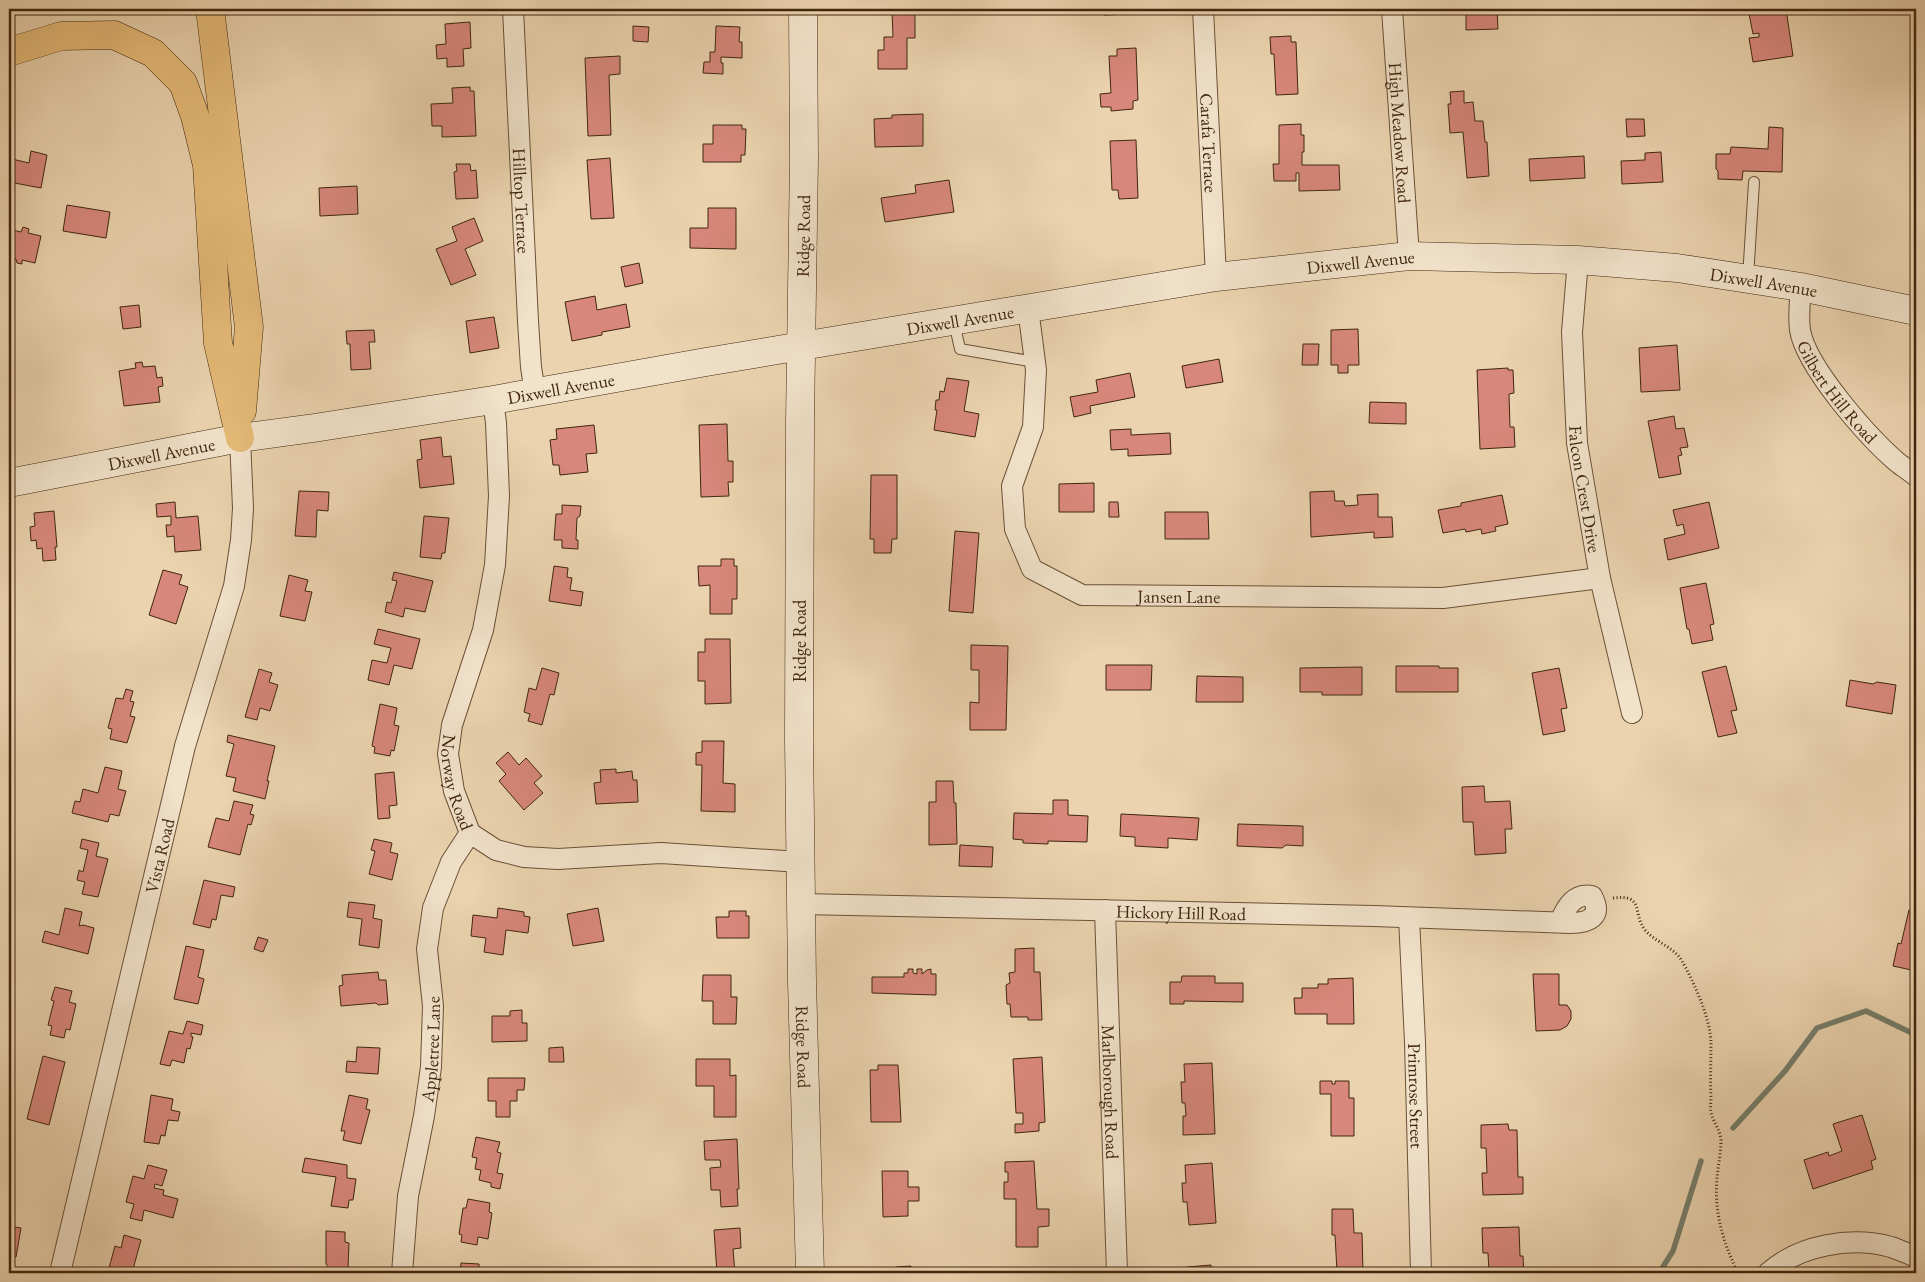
<svg xmlns="http://www.w3.org/2000/svg" width="1925" height="1282" font-family="'EB Garamond',serif">
  <style>
    .lines { fill: none; stroke-linecap: round; stroke-linejoin: round }
    .stream { stroke: #757e6b; stroke-width: 5.5 }
    .building { fill: #d7877b; stroke: #41260f }
    .lane-casing { stroke: #6b5137; stroke-width: 12 }
    .street-casing { stroke: #6b5137; stroke-width: 22 }
    .secondary-casing { stroke: #41260f; stroke-width: 29 }
    .highway-casing { stroke: #41260f; stroke-width: 29 }
    .path { stroke: #41260f; stroke-width: 3; stroke-dasharray: 1 2.5; stroke-linecap: butt }
    .lane { stroke: #f1e2ca; stroke-width: 10 }
    .street { stroke: #f1e2ca; stroke-width: 20 }
    .secondary { stroke: #f1e2ca; stroke-width: 28 }
    .highway { stroke: #e5ba77; stroke-width: 28 }
    .labels { text-anchor: middle; dominant-baseline: central; stroke-width: 4; stroke-linejoin: round; paint-order: stroke }
    .street-label { font-size: 18px; fill: #41260f; stroke: #f1e2ca }
  </style>
  <rect width="100%" height="100%" fill="#ead3ae"/>
  <filter id="stains"><feTurbulence type="fractalNoise" baseFrequency=".004" numOctaves="4"/><feColorMatrix values="0 0 0 0 .2 0 0 0 0 .09 0 0 0 0 .02 0 0 0 .5 -.17"/></filter>
  <radialGradient id="worn" r=".72"><stop offset=".6" stop-color="#630" stop-opacity="0"/><stop offset="1" stop-color="#630" stop-opacity=".3"/></radialGradient>
  <g class="lines">
    <g class="stream">
      <polyline points="1733,1128 1785,1071 1817,1028 1866,1011 1916,1035"/>
      <polyline points="1659,1273 1673,1251 1701,1161"/>
    </g>
  </g>
  <g class="building">
    <polygon points="1103,9 1131,9 1131,14 1104,15"/>
    <polygon points="1466,9 1497,9 1498,29 1466,30"/>
    <polygon points="1748,9 1786,9 1793,56 1753,62 1749,38 1759,37 1759,33 1753,34"/>
    <polygon points="892,10 915,10 915,38 907,38 907,69 878,69 878,50 884,50 884,37 893,37"/>
    <polygon points="470,22 471,48 463,49 464,66 447,67 447,58 437,59 436,45 446,44 445,24"/>
    <polygon points="633,26 649,27 648,42 633,41"/>
    <polygon points="716,26 740,27 739,42 742,42 742,58 721,57 721,63 723,63 723,74 703,73 704,62 710,62 710,52 715,52"/>
    <polygon points="1291,36 1291,42 1296,42 1298,94 1276,95 1274,54 1271,54 1270,37"/>
    <polygon points="1136,48 1138,100 1133,101 1133,109 1111,111 1111,107 1101,107 1100,94 1111,93 1109,56 1117,56 1117,49"/>
    <polygon points="620,56 620,74 609,75 611,135 588,136 585,58"/>
    <polygon points="470,87 470,91 474,91 476,136 442,137 442,126 432,126 431,104 453,103 452,88"/>
    <polygon points="1464,91 1464,103 1473,102 1475,121 1483,121 1485,142 1487,142 1489,176 1467,178 1463,132 1450,133 1448,104 1451,104 1450,92"/>
    <polygon points="923,114 923,146 875,147 874,119 892,118 892,115"/>
    <polygon points="1626,119 1644,119 1645,136 1627,137"/>
    <polygon points="1301,124 1301,135 1304,135 1304,152 1302,152 1302,165 1339,165 1340,190 1299,191 1299,173 1296,173 1296,181 1274,181 1273,164 1279,164 1279,125"/>
    <polygon points="713,125 742,125 742,129 746,129 745,155 741,155 741,162 703,162 703,144 713,144"/>
    <polygon points="1769,127 1783,128 1782,172 1743,171 1742,180 1718,179 1718,171 1716,169 1716,154 1730,154 1731,147 1768,149"/>
    <polygon points="1136,140 1138,198 1119,199 1118,190 1112,190 1110,141"/>
    <polygon points="31,151 47,155 41,188 9,182 12,159 29,163"/>
    <polygon points="1661,152 1663,182 1622,184 1621,161 1645,160 1645,153"/>
    <polygon points="1584,156 1585,178 1530,181 1529,159"/>
    <polygon points="610,158 614,218 591,219 587,160"/>
    <polygon points="456,164 470,164 471,171 476,170 478,198 456,199 454,172 457,171"/>
    <polygon points="949,180 954,212 885,222 881,198 916,193 915,185"/>
    <polygon points="357,186 358,214 320,216 319,188"/>
    <polygon points="67,205 110,212 106,238 63,231"/>
    <polygon points="708,208 736,208 736,249 690,248 690,228 708,228"/>
    <polygon points="474,218 483,241 465,249 476,275 451,285 436,249 457,241 452,227"/>
    <polygon points="23,227 29,229 28,233 41,236 35,263 22,260 22,264 17,263 16,259 9,258 9,229 21,232"/>
    <polygon points="639,263 643,283 625,287 621,267"/>
    <polygon points="595,296 597,310 626,304 630,327 602,332 602,335 572,341 565,302"/>
    <polygon points="139,305 141,327 123,329 120,307"/>
    <polygon points="494,317 499,348 470,353 466,321"/>
    <polygon points="1358,329 1359,365 1348,365 1348,373 1338,373 1338,365 1331,365 1331,330"/>
    <polygon points="374,330 375,342 369,342 371,369 351,370 350,344 347,344 346,331"/>
    <polygon points="1303,344 1319,344 1318,365 1302,365"/>
    <polygon points="1677,345 1680,390 1641,392 1639,348"/>
    <polygon points="1219,359 1223,382 1186,388 1182,366"/>
    <polygon points="142,362 143,367 155,366 157,378 162,377 163,386 158,387 160,402 124,406 119,371 136,368 135,363"/>
    <polygon points="1508,368 1508,370 1513,370 1514,393 1509,394 1510,427 1514,427 1515,447 1480,449 1477,370"/>
    <polygon points="1130,373 1135,397 1090,406 1091,413 1074,417 1070,397 1098,392 1096,380"/>
    <polygon points="947,378 969,381 964,411 979,414 975,437 934,430 937,410 935,410 936,400 939,400 940,391 944,392"/>
    <polygon points="1370,402 1406,403 1406,424 1369,423"/>
    <polygon points="1674,416 1676,429 1684,428 1688,447 1680,448 1682,455 1678,456 1681,474 1659,478 1648,421"/>
    <polygon points="727,424 728,461 733,461 733,482 728,482 729,496 701,497 699,425"/>
    <polygon points="594,425 597,453 586,454 588,472 560,475 559,465 553,465 550,440 557,439 556,429"/>
    <polygon points="1131,429 1131,435 1170,433 1171,454 1128,456 1128,449 1111,450 1110,430"/>
    <polygon points="441,437 443,457 451,456 454,484 420,488 417,460 422,459 420,440"/>
    <polygon points="871,475 897,475 897,539 892,539 891,553 874,553 874,539 870,539"/>
    <polygon points="1094,483 1094,512 1059,512 1059,484"/>
    <polygon points="299,491 329,492 328,511 317,510 316,537 295,536"/>
    <polygon points="1334,491 1335,501 1344,501 1345,506 1358,505 1357,495 1378,494 1378,517 1392,517 1393,537 1374,538 1374,532 1311,537 1310,492"/>
    <polygon points="1502,495 1508,524 1495,527 1496,531 1482,534 1481,529 1466,532 1465,529 1443,533 1438,510 1461,506 1461,503"/>
    <polygon points="175,502 176,518 198,516 201,550 175,552 174,536 167,537 166,525 171,525 171,516 157,517 156,504"/>
    <polygon points="1109,502 1118,502 1119,517 1109,517"/>
    <polygon points="1709,502 1719,548 1668,560 1664,539 1685,534 1683,524 1677,526 1673,510"/>
    <polygon points="562,505 581,506 580,516 577,518 576,540 578,540 578,549 562,548 562,540 554,540 556,514 562,514"/>
    <polygon points="54,511 57,547 55,547 56,560 43,561 42,548 37,549 36,540 31,541 30,527 35,526 34,513"/>
    <polygon points="1165,512 1208,512 1209,539 1165,539"/>
    <polygon points="424,516 449,518 445,553 442,553 441,559 420,557"/>
    <polygon points="955,531 979,533 973,613 949,611"/>
    <polygon points="721,559 734,559 734,566 737,566 737,599 732,599 732,614 710,614 710,585 699,586 698,566 721,566"/>
    <polygon points="554,566 568,568 567,577 572,578 570,590 583,592 581,606 549,601"/>
    <polygon points="163,570 182,575 179,584 188,587 176,624 149,615"/>
    <polygon points="394,572 433,581 425,612 405,608 403,617 385,612 387,602 391,603 397,581 392,580"/>
    <polygon points="289,575 308,580 305,591 312,592 305,621 280,616"/>
    <polygon points="1706,583 1714,624 1710,625 1713,640 1692,644 1689,629 1687,629 1680,588"/>
    <polygon points="378,629 420,639 412,669 394,665 389,685 368,680 372,660 387,663 391,648 374,644"/>
    <polygon points="705,639 730,639 731,703 705,704 705,681 698,681 698,652 705,652"/>
    <polygon points="971,645 1008,646 1006,730 970,730 970,702 979,703 979,670 971,670"/>
    <polygon points="1106,665 1152,665 1151,690 1106,690"/>
    <polygon points="1396,666 1439,666 1439,668 1458,668 1458,692 1396,692"/>
    <polygon points="1726,666 1737,710 1731,711 1737,733 1718,737 1702,672"/>
    <polygon points="1362,667 1362,695 1322,695 1322,692 1300,692 1300,668"/>
    <polygon points="542,668 559,673 554,695 550,694 542,725 528,721 530,714 524,712 529,688 536,690"/>
    <polygon points="1559,668 1567,708 1561,709 1565,731 1543,735 1532,673"/>
    <polygon points="259,669 272,673 269,682 278,685 270,711 260,708 257,720 245,717"/>
    <polygon points="1197,676 1243,677 1243,702 1196,702"/>
    <polygon points="1850,680 1873,684 1877,682 1896,685 1892,714 1846,706"/>
    <polygon points="126,689 133,691 130,701 134,702 130,716 135,717 127,743 110,739 112,729 108,728 116,698 123,699"/>
    <polygon points="380,704 397,708 394,725 399,726 394,751 391,750 390,756 374,753 375,747 372,746"/>
    <polygon points="228,735 275,746 267,781 269,781 265,799 233,791 236,778 226,776 234,744 227,742"/>
    <polygon points="702,741 724,741 723,783 735,784 735,812 701,811 702,765 696,765 696,753 702,752"/>
    <polygon points="508,752 519,765 526,758 542,776 534,783 543,793 524,810 499,781 506,774 496,763"/>
    <polygon points="105,767 122,771 118,789 126,791 119,816 110,814 108,822 72,813 75,801 80,802 83,789 98,793"/>
    <polygon points="616,769 616,773 632,771 633,780 637,780 638,802 596,804 594,783 601,782 600,770"/>
    <polygon points="394,772 397,805 389,806 390,818 378,819 375,774"/>
    <polygon points="936,781 953,781 954,803 956,803 957,844 929,845 929,802 936,802"/>
    <polygon points="1484,786 1485,802 1510,801 1512,829 1505,829 1506,853 1475,855 1473,822 1463,822 1462,787"/>
    <polygon points="1053,800 1068,800 1068,815 1088,816 1087,842 1048,841 1048,844 1023,843 1023,840 1013,839 1014,813 1053,814"/>
    <polygon points="234,801 253,805 250,814 254,815 251,825 248,824 240,855 208,847 216,818 229,821"/>
    <polygon points="1121,814 1199,818 1197,840 1168,838 1168,848 1135,846 1135,837 1120,836"/>
    <polygon points="1238,824 1303,826 1303,846 1286,845 1282,848 1237,846"/>
    <polygon points="82,839 99,843 96,856 108,859 98,897 82,894 85,882 77,880 79,870 83,872 88,850 80,848"/>
    <polygon points="374,839 392,843 390,852 398,854 392,880 369,874 375,851 371,850"/>
    <polygon points="960,845 993,847 992,867 959,866"/>
    <polygon points="204,880 235,887 233,897 221,895 216,920 212,919 210,928 193,924"/>
    <polygon points="349,902 375,905 373,918 382,920 379,948 359,945 362,919 347,917"/>
    <polygon points="65,908 82,912 79,926 83,925 94,928 88,954 42,942 45,931 59,935"/>
    <polygon points="498,908 524,912 524,916 530,917 528,933 506,930 503,955 484,952 486,938 471,936 473,915 497,918"/>
    <polygon points="598,908 604,941 573,946 567,914"/>
    <polygon points="1909,910 1916,912 1916,971 1893,966 1898,943 1901,944"/>
    <polygon points="729,911 746,911 746,916 749,916 749,938 717,938 716,917 729,917"/>
    <polygon points="258,937 268,940 263,952 254,949"/>
    <polygon points="186,946 204,950 198,977 204,979 198,1004 174,999"/>
    <polygon points="1034,948 1034,972 1040,972 1042,1020 1028,1020 1028,1017 1011,1017 1010,1004 1007,1004 1006,985 1010,983 1009,973 1015,972 1015,949"/>
    <polygon points="908,969 913,969 913,973 917,974 917,969 922,969 922,974 927,970 931,969 931,974 936,974 936,995 872,993 872,977 904,977 904,973 908,973"/>
    <polygon points="378,972 379,980 386,980 388,1004 378,1005 376,1003 341,1006 339,986 343,985 342,975"/>
    <polygon points="1533,974 1559,974 1559,1005 1567,1005 1571,1011 1571,1019 1567,1026 1560,1030 1536,1031"/>
    <polygon points="703,975 731,975 731,997 737,997 736,1024 713,1024 713,1001 702,1001"/>
    <polygon points="1182,976 1215,976 1215,983 1243,983 1243,1002 1184,1001 1184,1004 1170,1004 1170,982 1181,982"/>
    <polygon points="1353,978 1354,1024 1327,1024 1327,1014 1295,1014 1294,998 1302,998 1302,988 1318,988 1318,984 1328,984 1328,979"/>
    <polygon points="55,987 72,991 69,1002 76,1004 70,1030 66,1029 64,1038 50,1035 52,1026 48,1025 54,1001 51,1000"/>
    <polygon points="522,1010 522,1023 527,1023 527,1041 492,1042 492,1016 510,1016 510,1011"/>
    <polygon points="187,1021 203,1025 201,1035 191,1033 191,1036 193,1037 190,1049 187,1048 184,1063 172,1060 170,1066 160,1064 169,1031 183,1034"/>
    <polygon points="357,1047 380,1048 378,1074 346,1072 347,1061 356,1062"/>
    <polygon points="563,1047 564,1062 549,1062 549,1048"/>
    <polygon points="43,1056 65,1062 49,1125 27,1119"/>
    <polygon points="1042,1057 1045,1122 1039,1123 1039,1131 1015,1133 1015,1124 1023,1124 1023,1113 1016,1113 1013,1059"/>
    <polygon points="696,1059 730,1059 730,1076 736,1075 736,1117 714,1117 714,1086 696,1086"/>
    <polygon points="1212,1063 1215,1134 1183,1135 1183,1116 1186,1116 1185,1103 1182,1103 1181,1082 1185,1082 1184,1064"/>
    <polygon points="878,1065 898,1065 901,1122 871,1122 870,1070 878,1070"/>
    <polygon points="488,1078 525,1078 524,1090 517,1090 517,1101 510,1101 510,1117 496,1117 496,1101 488,1101"/>
    <polygon points="1320,1081 1332,1081 1332,1084 1335,1084 1335,1081 1349,1081 1349,1098 1354,1098 1354,1136 1331,1136 1331,1094 1320,1094"/>
    <polygon points="151,1095 173,1099 171,1110 180,1112 178,1121 168,1120 165,1136 161,1135 159,1144 144,1142"/>
    <polygon points="349,1095 368,1099 366,1109 370,1110 361,1144 343,1140 345,1131 341,1131"/>
    <polygon points="1862,1115 1876,1159 1871,1161 1873,1169 1813,1189 1804,1160 1828,1152 1829,1156 1842,1151 1833,1124"/>
    <polygon points="1508,1124 1509,1130 1517,1130 1518,1177 1523,1177 1523,1194 1483,1195 1482,1173 1487,1173 1486,1148 1481,1148 1481,1125"/>
    <polygon points="476,1137 500,1142 497,1152 501,1153 497,1173 503,1174 500,1189 491,1187 491,1183 479,1180 481,1170 475,1169 477,1158 472,1157"/>
    <polygon points="737,1139 739,1189 737,1189 738,1206 721,1207 720,1190 711,1190 710,1168 721,1167 720,1160 705,1160 704,1141"/>
    <polygon points="305,1158 347,1165 347,1178 356,1179 353,1200 349,1200 348,1208 331,1206 336,1177 302,1172"/>
    <polygon points="1034,1161 1037,1209 1049,1209 1049,1226 1038,1227 1038,1247 1016,1247 1016,1199 1004,1199 1004,1182 1008,1182 1008,1172 1005,1172 1005,1162"/>
    <polygon points="1212,1163 1216,1223 1189,1225 1187,1202 1183,1202 1182,1183 1186,1183 1185,1165"/>
    <polygon points="148,1165 167,1170 162,1186 155,1184 154,1188 164,1190 163,1195 178,1199 173,1218 144,1210 142,1221 130,1218 134,1204 126,1202 133,1176 144,1179"/>
    <polygon points="882,1171 908,1171 908,1187 919,1187 919,1201 908,1201 908,1216 883,1217"/>
    <polygon points="468,1199 490,1203 489,1212 492,1213 488,1239 478,1237 477,1245 461,1242 462,1235 459,1234 463,1208 466,1208"/>
    <polygon points="9,1203 13,1204 9,1225"/>
    <polygon points="1332,1209 1353,1209 1354,1233 1362,1233 1363,1271 1337,1272 1335,1235 1332,1235"/>
    <polygon points="9,1226 21,1228 16,1257 9,1255"/>
    <polygon points="1519,1227 1520,1256 1523,1256 1524,1273 1489,1273 1488,1253 1483,1253 1482,1228"/>
    <polygon points="740,1228 741,1248 733,1249 735,1273 717,1273 714,1230"/>
    <polygon points="326,1231 345,1232 345,1242 349,1243 348,1268 344,1268 344,1273 328,1273 329,1268 326,1264"/>
    <polygon points="124,1235 141,1240 132,1273 112,1273 113,1270 109,1268 115,1246 121,1248"/>
    <polygon points="461,1263 479,1264 479,1272 499,1273 460,1273"/>
    <polygon points="1211,1265 1212,1273 1187,1273 1187,1267"/>
    <polygon points="911,1266 911,1273 896,1273 896,1267"/>
  </g>
  <g class="lines">
    <defs>
      <g id="lane">
        <polyline points="1748,278 1754,182"/>
        <polyline points="954,322 960,349 1035,362"/>
      </g>
      <g id="street">
        <path id="s1" d="M513,9L528,321L531,367L535,393"/>
        <path id="s2" d="M1203,9L1216,277"/>
        <path id="s3" d="M1392,9L1409,256"/>
        <path id="s4" d="M1578,260L1572,332L1577,443L1600,578L1632,713"/>
        <path id="s5" d="M1801,287C1800,301 1798,315 1800,330C1806,367 1868,437 1897,462C1903,467 1910,471 1916,476"/>
        <path id="s6" d="M1028,308L1036,370L1033,427L1012,486L1015,529L1032,569L1082,595L1443,598L1600,578"/>
        <path id="s7" d="M493,400L496,423L499,496L495,565L483,630L452,725L448,754L454,791L470,833L496,850L524,857L558,859L661,853L800,862"/>
        <path id="s8" d="M801,904L1374,916L1570,923C1589,923 1603,917 1592,896C1574,893 1566,907 1560,922"/>
        <path id="s9" d="M1105,910L1117,1273"/>
        <path id="s10" d="M1409,918L1415,1042L1421,1273"/>
        <path id="s11" d="M60,1273L185,746L234,586L241,540L243,508L240,438"/>
        <path id="s12" d="M402,1273L408,1196L424,1116L431,1067L433,1006L427,949L433,908L451,862L470,833"/>
        <path d="M1768,1273C1799,1245 1851,1236 1891,1247C1900,1250 1908,1254 1916,1257"/>
      </g>
      <g id="secondary">
        <path id="s13" d="M803,9L804,159L800,421L799,740L802,981L810,1273"/>
        <path id="s14" d="M9,483L240,438L314,428L493,400L706,362L1216,277L1409,256L1578,260L1677,268L1801,287L1916,311"/>
      </g>
      <g id="highway">
        <polyline points="210,9 249,327 242,411"/>
        <polyline points="9,52 61,36 114,35 153,53 183,83 195,116 207,165 218,343 240,438"/>
      </g>
    </defs>
    <use href="#lane" class="lane-casing"/>
    <use href="#street" class="street-casing"/>
    <use href="#secondary" class="secondary-casing"/>
    <use href="#highway" class="highway-casing"/>
    <path class="path" d="M1613,898C1645,894 1632,913 1645,930C1655,942 1674,947 1682,961C1694,982 1711,1020 1711,1043C1711,1061 1710,1079 1711,1097C1711,1102 1710,1107 1711,1112C1713,1122 1720,1129 1721,1140C1721,1153 1718,1166 1717,1178C1714,1213 1723,1242 1738,1273"/>
    <use href="#lane" class="lane"/>
    <use href="#street" class="street"/>
    <use href="#secondary" class="secondary"/>
    <use href="#highway" class="highway"/>
  </g>
  <g class="labels">
    <g class="street-label">
      <text stroke="none"><textPath href="#s3" startOffset="124">High Meadow Road</textPath></text>
      <text stroke="none"><textPath href="#s2" startOffset="134">Carafa Terrace</textPath></text>
      <text stroke="none"><textPath href="#s1" startOffset="192">Hilltop Terrace</textPath></text>
      <text transform="translate(803 236) rotate(-89)">Ridge Road</text>
      <text stroke="none"><textPath href="#s14" startOffset="1370">Dixwell Avenue</textPath></text>
      <text stroke="none"><textPath href="#s14" startOffset="1775">Dixwell Avenue</textPath></text>
      <text stroke="none"><textPath href="#s14" startOffset="965">Dixwell Avenue</textPath></text>
      <text stroke="none"><textPath href="#s14" startOffset="560">Dixwell Avenue</textPath></text>
      <text stroke="none"><textPath href="#s5" startOffset="116">Gilbert Hill Road</textPath></text>
      <text stroke="none"><textPath href="#s14" startOffset="155">Dixwell Avenue</textPath></text>
      <text stroke="none"><textPath href="#s4" startOffset="230">Falcon Crest Drive</textPath></text>
      <text stroke="none"><textPath href="#s6" startOffset="422">Jansen Lane</textPath></text>
      <text transform="translate(799 641) rotate(-90)">Ridge Road</text>
      <text stroke="none"><textPath href="#s7" startOffset="390">Norway Road</textPath></text>
      <text stroke="none"><textPath href="#s11" startOffset="429">Vista Road</textPath></text>
      <text stroke="none"><textPath href="#s8" startOffset="380">Hickory Hill Road</textPath></text>
      <text stroke="none"><textPath href="#s13" startOffset="1038">Ridge Road</textPath></text>
      <text stroke="none"><textPath href="#s12" startOffset="226">Appletree Lane</textPath></text>
      <text stroke="none"><textPath href="#s9" startOffset="182">Marlborough Road</textPath></text>
      <text stroke="none"><textPath href="#s10" startOffset="178">Primrose Street</textPath></text>
    </g>
  </g>
  <rect width="1925" height="1282" fill="none" stroke="#ead3ae" stroke-width="30"/>
  <rect x="10" y="10" width="1905" height="1262" fill="none" stroke="#41260f" stroke-width="2.5"/>
  <rect x="15" y="15" width="1895" height="1252" fill="none" stroke="#41260f"/>
  <rect width="100%" height="100%" filter="url(#stains)"/>
  <rect width="100%" height="100%" fill="url(#worn)"/>
</svg>
